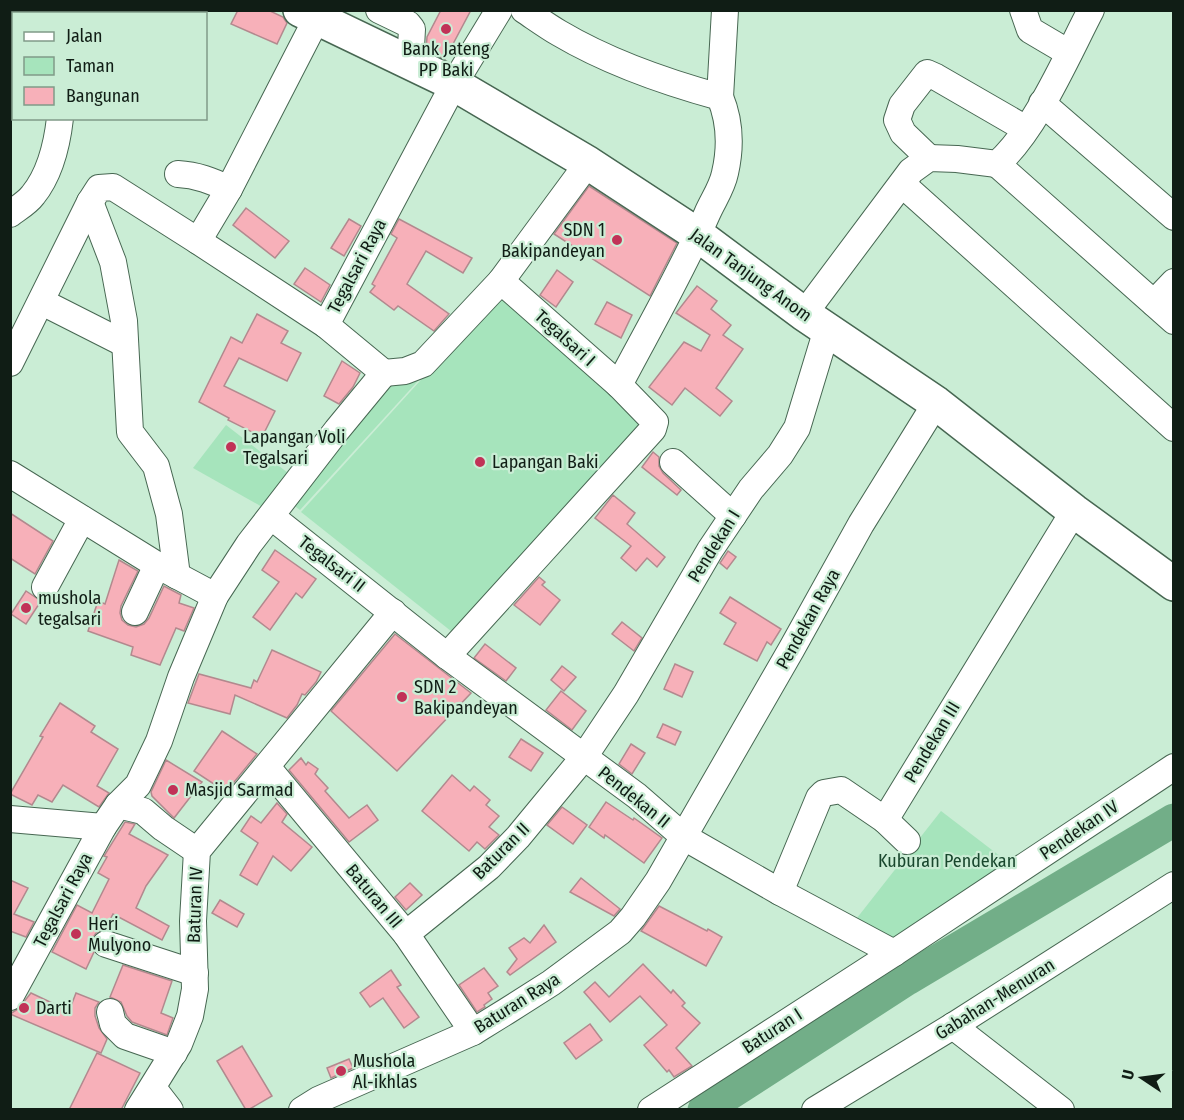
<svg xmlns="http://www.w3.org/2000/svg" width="1184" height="1120" font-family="'Fira Sans Condensed',sans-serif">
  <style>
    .green { fill: #a6e4bc }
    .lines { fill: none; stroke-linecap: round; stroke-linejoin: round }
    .river { stroke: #72ae88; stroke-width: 33 }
    .building { fill: #f7b0b9; stroke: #b2898e; stroke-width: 1.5 }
    .minor-casing { stroke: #476752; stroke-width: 28 }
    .major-casing { stroke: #476752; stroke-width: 36 }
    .minor { stroke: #fff; stroke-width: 26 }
    .major { stroke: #fff; stroke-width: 33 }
    .poi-dot { fill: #c13257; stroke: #caedd5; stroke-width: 2 }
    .labels { text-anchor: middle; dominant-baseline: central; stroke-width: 4.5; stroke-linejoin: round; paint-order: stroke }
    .poi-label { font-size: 18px; fill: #101d15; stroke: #caedd5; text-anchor: start }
    .street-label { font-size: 18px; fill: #101d15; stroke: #caedd5 }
    .park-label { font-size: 18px; fill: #18472d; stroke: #caedd5 }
  </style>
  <rect width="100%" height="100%" fill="#caedd5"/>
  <g class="green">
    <polygon points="508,284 656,412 461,639 301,512"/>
    <polygon points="428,370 300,510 292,504 391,381"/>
    <polygon points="226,425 292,476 264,508 193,468"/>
    <polygon points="941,811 1009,863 893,941 857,918"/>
  </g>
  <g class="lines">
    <polyline class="river" points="704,1110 907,979 1174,820"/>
  </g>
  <g class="building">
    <polygon points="238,10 268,10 283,17 287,23 277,44 231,24"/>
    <polygon points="441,10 471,10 445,59 426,50 427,37"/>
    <polygon points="589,186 677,243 650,296 554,234"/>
    <polygon points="246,208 289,241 275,258 233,225"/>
    <polygon points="349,219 361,226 344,256 331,248"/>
    <polygon points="399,219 472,258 463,273 426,251 407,284 449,314 434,331 398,306 394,310 370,292 375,286 372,284 397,238 391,234"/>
    <polygon points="305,268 330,285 321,302 294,284"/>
    <polygon points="557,270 573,282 556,307 540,295"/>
    <polygon points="697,286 717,301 711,309 731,325 723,335 743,349 716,388 732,401 720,416 685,388 672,405 649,387 684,342 701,351 710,335 676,313"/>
    <polygon points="607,302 632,315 621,338 595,324"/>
    <polygon points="257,314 288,331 281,343 301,353 287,381 239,358 224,386 275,411 262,437 228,420 229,418 199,402 231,337 242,343"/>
    <polygon points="342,361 360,373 353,387 339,404 324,396"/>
    <polygon points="653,452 659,457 659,466 663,473 681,490 677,495 642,467"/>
    <polygon points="613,495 635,513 627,524 665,557 657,567 647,558 636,571 621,558 631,546 595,518"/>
    <polygon points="10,513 53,541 35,574 10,558"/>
    <polygon points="275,550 316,579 302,598 296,593 270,630 253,617 279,582 262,570"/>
    <polygon points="728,551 736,557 727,569 720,563"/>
    <polygon points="119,560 138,571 121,606 120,613 122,620 128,625 136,627 144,624 149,618 164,586 181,595 179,603 194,608 184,631 176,628 160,665 131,655 133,647 88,631 98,601 105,604"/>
    <polygon points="539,577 545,582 542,585 560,600 540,625 514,605"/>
    <polygon points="26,591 41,601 26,624 11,614"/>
    <polygon points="730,597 781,629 771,645 767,642 757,661 724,644 736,623 720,613"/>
    <polygon points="622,622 642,638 634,651 612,634"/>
    <polygon points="395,634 471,693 397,771 331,711"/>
    <polygon points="485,644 516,668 506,681 474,658"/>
    <polygon points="272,650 321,672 316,682 305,695 302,694 297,705 287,718 235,695 230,714 188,703 199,674 251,688 254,680 257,682"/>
    <polygon points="675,664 693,672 682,697 664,689"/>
    <polygon points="562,666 576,677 564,691 551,680"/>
    <polygon points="561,691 586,711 572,730 546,710"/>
    <polygon points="60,703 95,726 91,732 118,749 97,786 109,793 99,807 63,785 52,802 38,795 32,805 10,794 43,737 40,736"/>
    <polygon points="663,724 681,732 675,745 657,737"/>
    <polygon points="222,731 257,754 226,792 194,771"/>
    <polygon points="521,739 543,753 531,771 509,757"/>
    <polygon points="631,744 645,753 632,774 619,764"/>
    <polygon points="301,758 306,765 308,762 318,769 315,774 328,788 325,791 349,818 367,805 378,820 349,842 289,770"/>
    <polygon points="166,760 202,782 174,818 152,796 151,792"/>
    <polygon points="452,775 470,791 474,786 490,800 486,805 499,816 489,827 499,835 485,849 477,842 469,851 422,811"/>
    <polygon points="606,802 633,820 634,818 662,838 644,863 605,835 604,838 589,827"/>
    <polygon points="277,803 287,814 282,822 312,847 291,871 273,856 257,885 240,875 258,843 241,831 251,816 261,823"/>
    <polygon points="562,807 587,825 573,844 547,825"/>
    <polygon points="125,822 135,824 129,834 168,855 146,886 136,908 169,926 162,940 113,914 105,929 96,933 92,939 91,947 94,952 86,969 52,952 77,905 92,913 109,879 98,873 107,857 104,856"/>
    <polygon points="581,878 620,909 614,916 570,892"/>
    <polygon points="10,880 28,888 14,914 34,922 26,937 10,931"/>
    <polygon points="410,883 422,895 406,910 395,897"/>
    <polygon points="220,900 244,914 237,927 212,913"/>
    <polygon points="659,906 707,931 708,929 722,937 706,966 641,931"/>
    <polygon points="544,925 556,942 510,975 507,972 517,959 509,948 524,938 530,943"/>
    <polygon points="643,964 671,993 673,990 685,1003 682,1006 700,1023 676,1048 692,1066 674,1077 669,1070 667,1072 644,1045 667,1025 640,996 610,1022 584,992 595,982 609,997"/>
    <polygon points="123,965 172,981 161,1013 173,1018 167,1035 132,1022 127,1016 121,1002 110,997"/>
    <polygon points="484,968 498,986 488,993 492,999 484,1005 485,1007 477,1012 459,985"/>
    <polygon points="391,970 401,985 397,987 419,1017 404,1028 383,998 370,1007 360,993"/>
    <polygon points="31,993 69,1011 76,993 99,1002 95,1008 95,1016 99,1028 107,1039 101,1053 10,1014 18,1009"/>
    <polygon points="590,1024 602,1040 576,1059 564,1043"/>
    <polygon points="242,1046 272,1096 248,1110 246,1110 217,1061"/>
    <polygon points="97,1053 140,1073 121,1110 69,1110"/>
    <polygon points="349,1059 353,1068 331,1078 327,1068"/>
  </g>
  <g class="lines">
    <defs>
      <g id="minor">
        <polyline points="23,10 25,14"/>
        <polyline points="379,10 408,24 412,29 411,47 406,61"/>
        <path d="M524,10C536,18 547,26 559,33C608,62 665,82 720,97C730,121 731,147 725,173C722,188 713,200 707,214C681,273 649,328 619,385"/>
        <polyline points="1023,10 1030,30 1069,53"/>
        <polyline points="720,97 725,10"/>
        <polyline points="1042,103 1174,217"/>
        <polyline points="929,158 903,133 897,120 902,105 927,73 936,77 1026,129"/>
        <polyline points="997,164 1174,321"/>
        <path d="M178,174C197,175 212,181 229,189"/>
        <polyline points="902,184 1174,428"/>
        <polyline points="90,202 113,262 124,321 130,432 156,466 169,514 177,576"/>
        <path d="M10,214C18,208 27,203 33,195C50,174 57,145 60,118"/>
        <polyline points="198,241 326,325"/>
        <polyline points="501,281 588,163"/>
        <polyline points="42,302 125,344"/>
        <polyline points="1154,303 1174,282"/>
        <path d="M804,314L911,171L929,158L957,159L997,164C1035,131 1067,56 1091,10"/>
        <polyline points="10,363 90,202 99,188 113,187 198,241 229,189 317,18"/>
        <polyline points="384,373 405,371 423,364 501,281 619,385 655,422 653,429 447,656"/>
        <polyline points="673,462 733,516"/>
        <polyline points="10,474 157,565 215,596"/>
        <polyline points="272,517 447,656 637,796 684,837 780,892 894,953"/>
        <polyline points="45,587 82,519"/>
        <polyline points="135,612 157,565"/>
        <polyline points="267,767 406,934 473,1032"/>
        <polyline points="118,805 143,811 163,828 197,851"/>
        <polyline points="10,819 103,827"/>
        <polyline points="885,820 907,841"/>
        <polyline points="780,892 819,798 824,793 841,790 885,820 1074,511"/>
        <polyline points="406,934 489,867 518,837 584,757 626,694 710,550 751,489 780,455 797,428 827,329"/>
        <polyline points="106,944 195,973"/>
        <polyline points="10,997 103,827 118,805 138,785 159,741 181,677 215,596 249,544 337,430 384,373 326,325 454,84 499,10"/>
        <polyline points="110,1012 113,1024 125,1036 174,1053"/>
        <polyline points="953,1026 1061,1110"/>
        <polyline points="153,1088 170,1110"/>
        <polyline points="138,1110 179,1044 190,1016 195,989 193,921 197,851 393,612"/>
        <polyline points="302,1110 318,1100 473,1032 507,1011 551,983 620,932 633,917 658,881 791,650 861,524 936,403"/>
        <polyline points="651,1110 894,953 1174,767"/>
        <polyline points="815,1110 953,1026 1174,885"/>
      </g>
      <polyline id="major" points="300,10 454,84 588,163 698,235 804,314 936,403 1074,511 1174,584"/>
    </defs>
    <use href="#minor" class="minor-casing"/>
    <use href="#major" class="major-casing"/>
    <use href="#minor" class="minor"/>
    <use href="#major" class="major"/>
  </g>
  <g class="poi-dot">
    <circle cx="446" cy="29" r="6"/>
    <circle cx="617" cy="240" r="6"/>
    <circle cx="231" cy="447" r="6"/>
    <circle cx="480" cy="462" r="6"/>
    <circle cx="26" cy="608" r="6"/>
    <circle cx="402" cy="697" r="6"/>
    <circle cx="173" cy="790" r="6"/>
    <circle cx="76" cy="934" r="6"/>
    <circle cx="24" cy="1008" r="6"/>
    <circle cx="341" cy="1071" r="6"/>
  </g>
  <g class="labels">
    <g class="poi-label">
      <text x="446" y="49" text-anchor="middle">Bank Jateng<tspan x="446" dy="21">PP Baki</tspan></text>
      <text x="605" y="230" text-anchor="end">SDN 1<tspan x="605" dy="21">Bakipandeyan</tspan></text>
      <text x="243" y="437">Lapangan Voli<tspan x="243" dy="21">Tegalsari</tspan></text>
      <text x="492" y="462">Lapangan Baki</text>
      <text x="38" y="598">mushola<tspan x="38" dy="21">tegalsari</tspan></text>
      <text x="414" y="687">SDN 2<tspan x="414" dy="21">Bakipandeyan</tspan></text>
      <text x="185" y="790">Masjid Sarmad</text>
      <text x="88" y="924">Heri<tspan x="88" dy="21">Mulyono</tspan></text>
      <text x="36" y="1008">Darti</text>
      <text x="353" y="1061">Mushola<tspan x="353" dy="21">Al-ikhlas</tspan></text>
    </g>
    <g class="street-label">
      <text transform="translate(357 266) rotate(-62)">Tegalsari Raya</text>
      <text transform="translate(751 275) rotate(36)">Jalan Tanjung Anom</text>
      <text transform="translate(565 338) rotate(42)">Tegalsari I</text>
      <text transform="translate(714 546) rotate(-58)">Pendekan I</text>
      <text transform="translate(332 564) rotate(38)">Tegalsari II</text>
      <text transform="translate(808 619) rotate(-61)">Pendekan Raya</text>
      <text transform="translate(932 742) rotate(-59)">Pendekan III</text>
      <text transform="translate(634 797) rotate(39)">Pendekan II</text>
      <text transform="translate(1079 830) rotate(-34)">Pendekan IV</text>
      <text transform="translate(501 851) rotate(-45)">Baturan II</text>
      <text transform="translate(374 896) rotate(50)">Baturan III</text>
      <text transform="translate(63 900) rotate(-62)">Tegalsari Raya</text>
      <text transform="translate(195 905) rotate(-88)">Baturan IV</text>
      <text transform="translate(995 999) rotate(-32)">Gabahan-Menuran</text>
      <text transform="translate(517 1003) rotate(-32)">Baturan Raya</text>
      <text transform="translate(772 1031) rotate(-33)">Baturan I</text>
    </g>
    <g class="park-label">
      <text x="947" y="861">Kuburan Pendekan</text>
    </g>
  </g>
  <rect width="1184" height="1120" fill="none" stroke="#101d15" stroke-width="24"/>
  <rect x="12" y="12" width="195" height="108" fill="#caedd5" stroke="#809a88" stroke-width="1.5"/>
  <rect x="24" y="32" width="30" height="9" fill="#ffffff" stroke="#809a88" stroke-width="1.5"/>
  <text x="66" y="42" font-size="18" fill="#101d15">Jalan</text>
  <rect x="24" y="57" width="30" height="18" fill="#a6e4bc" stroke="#809a88" stroke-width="1.5"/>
  <text x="66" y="72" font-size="18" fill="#101d15">Taman</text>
  <rect x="24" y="87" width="30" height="18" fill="#f7b0b9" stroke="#809a88" stroke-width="1.5"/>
  <text x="66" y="102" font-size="18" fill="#101d15">Bangunan</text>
  <g transform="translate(1142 1078) rotate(283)" stroke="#caedd5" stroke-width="4.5" paint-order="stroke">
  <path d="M0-4.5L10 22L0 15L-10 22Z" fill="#101d15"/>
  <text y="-9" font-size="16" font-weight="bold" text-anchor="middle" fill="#101d15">U</text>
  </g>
</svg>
